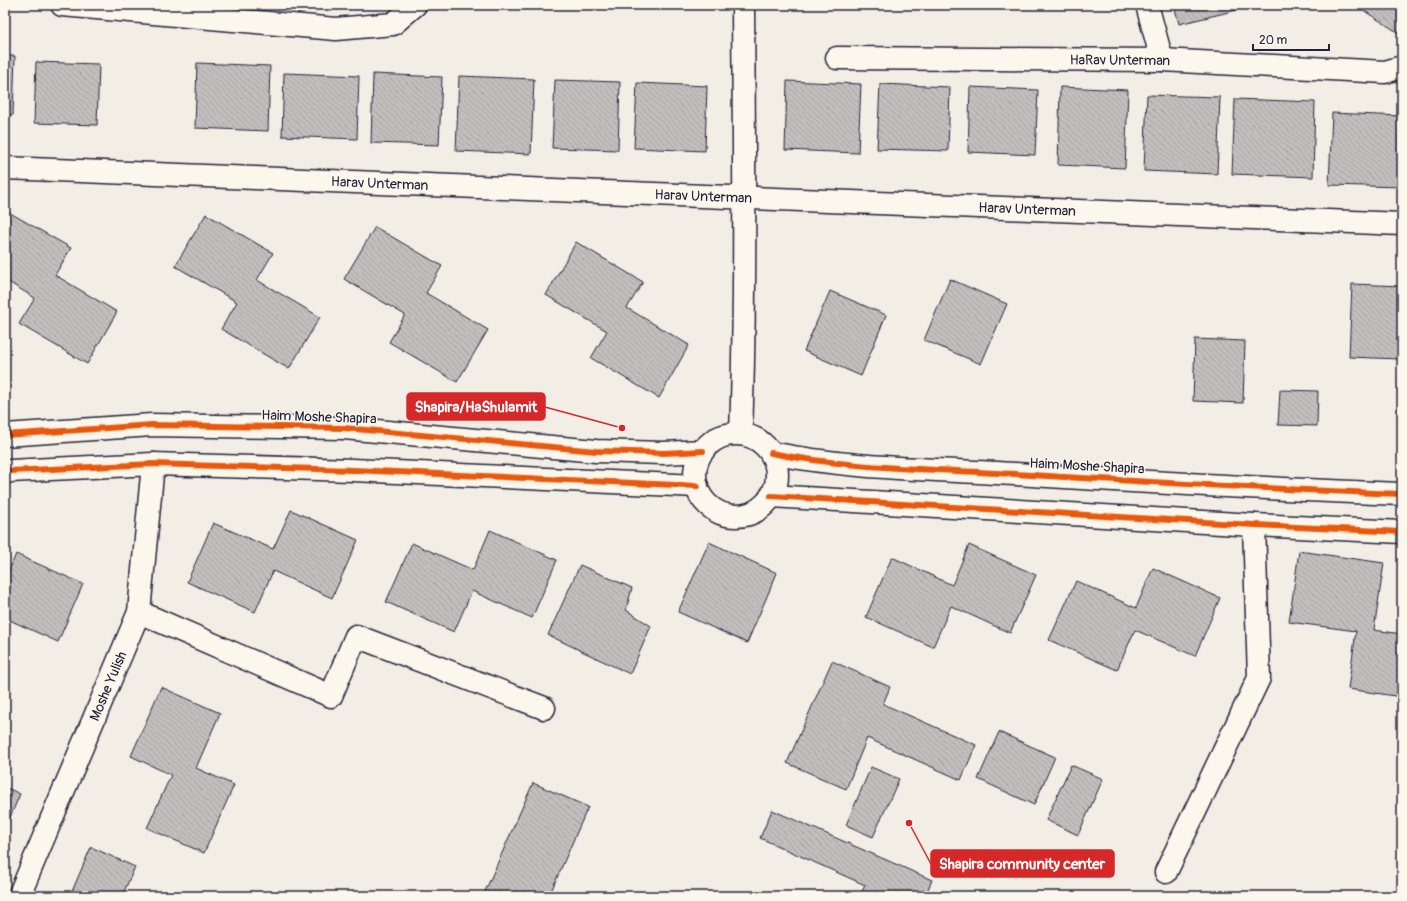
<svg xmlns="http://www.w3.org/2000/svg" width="1407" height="901" font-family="Pangolin,sans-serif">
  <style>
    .building { fill: url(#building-back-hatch); stroke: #22223b }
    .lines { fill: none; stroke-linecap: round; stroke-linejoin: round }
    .minor-casing { stroke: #22223b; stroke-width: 25 }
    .tertiary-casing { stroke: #22223b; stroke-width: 25 }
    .minor { stroke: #fbf7ec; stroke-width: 22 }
    .tertiary { stroke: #fbf7ec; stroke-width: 22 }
    .cycleway-casing { stroke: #fbf7ec; stroke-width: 8 }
    .cycleway { stroke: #e8590c; stroke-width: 6 }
    .labels { text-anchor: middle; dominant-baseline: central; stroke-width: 3; stroke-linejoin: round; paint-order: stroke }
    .street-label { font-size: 14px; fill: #22223b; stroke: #fbf7ec }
    .leader { fill: none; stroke: #d62828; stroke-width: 1.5 }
    .callout-dot { fill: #d62828; stroke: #fbf7ec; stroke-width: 1.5 }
    .callout { fill: #d62828; stroke: #d62828; stroke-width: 1.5 }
    .callout-label { font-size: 15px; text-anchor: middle; font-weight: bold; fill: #fff }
  </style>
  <defs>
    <pattern id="building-back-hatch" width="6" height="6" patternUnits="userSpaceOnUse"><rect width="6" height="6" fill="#c2bebe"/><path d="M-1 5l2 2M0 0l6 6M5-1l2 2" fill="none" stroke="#a6a3a4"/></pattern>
  </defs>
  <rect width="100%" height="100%" fill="#f2eee5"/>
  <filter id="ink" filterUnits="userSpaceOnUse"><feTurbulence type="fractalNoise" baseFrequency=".025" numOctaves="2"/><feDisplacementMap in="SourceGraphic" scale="8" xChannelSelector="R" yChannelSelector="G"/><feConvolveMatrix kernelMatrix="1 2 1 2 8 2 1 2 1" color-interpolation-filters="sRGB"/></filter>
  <g filter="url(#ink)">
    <g class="building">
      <polygon points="1174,5 1258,5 1179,24"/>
      <polygon points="1355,5 1402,5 1402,35"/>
      <polygon points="5,56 15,56 13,115 5,115"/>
      <polygon points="36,62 99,64 97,125 34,123"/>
      <polygon points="197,63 270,66 268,131 195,128"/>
      <polygon points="284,73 359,76 357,139 282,136"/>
      <polygon points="373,74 442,77 439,145 371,143"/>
      <polygon points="459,76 534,79 531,154 456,151"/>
      <polygon points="555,80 620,82 618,150 552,148"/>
      <polygon points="787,81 861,84 858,153 785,150"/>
      <polygon points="637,83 707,86 705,151 634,148"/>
      <polygon points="880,84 950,87 948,151 877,149"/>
      <polygon points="970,87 1038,90 1035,155 968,152"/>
      <polygon points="1060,87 1128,90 1125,168 1058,165"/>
      <polygon points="1147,95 1220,97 1217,174 1144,171"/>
      <polygon points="1235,99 1315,102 1313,177 1232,174"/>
      <polygon points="1332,113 1402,116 1402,187 1329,185"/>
      <polygon points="5,210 71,248 55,275 117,312 87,364 19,324 35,298 5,280"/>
      <polygon points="206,214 273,253 257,280 320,317 289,369 221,329 237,302 175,266"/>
      <polygon points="375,227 442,266 426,293 488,330 457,382 389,342 405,315 344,279"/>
      <polygon points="576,242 643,282 627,308 689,345 659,398 591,358 607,331 546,295"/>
      <polygon points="950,279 1007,304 981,364 924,340"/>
      <polygon points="1352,284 1402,286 1402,421 1398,421 1400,359 1349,357"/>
      <polygon points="830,291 886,315 861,376 804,351"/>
      <polygon points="1195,339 1245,341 1243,403 1193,401"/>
      <polygon points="1280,390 1318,391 1317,426 1278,425"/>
      <polygon points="291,510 358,540 332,598 273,571 255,612 187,582 213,523 273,549"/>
      <polygon points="490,530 557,560 532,618 472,591 454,632 386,602 412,543 473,570"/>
      <polygon points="709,542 777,573 747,643 678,612"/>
      <polygon points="969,545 1036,575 1010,633 951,606 933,647 866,617 892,557 952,585"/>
      <polygon points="1299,551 1384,563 1374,630 1402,634 1402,697 1348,689 1356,631 1289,622"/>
      <polygon points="16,554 83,584 58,642 5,618 5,580"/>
      <polygon points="580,565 632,588 626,610 651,626 630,674 548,635"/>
      <polygon points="1153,568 1220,598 1195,656 1135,630 1117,670 1049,640 1076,581 1136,608"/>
      <polygon points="832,661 890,687 883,704 976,745 961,780 867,738 846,789 787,763"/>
      <polygon points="161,687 220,713 196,768 234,785 204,853 147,828 171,775 131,756"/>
      <polygon points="999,732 1055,757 1034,805 978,779"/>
      <polygon points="1071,765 1103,779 1078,835 1046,820"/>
      <polygon points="871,767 899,779 873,837 846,825"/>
      <polygon points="533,783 588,807 549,896 483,896"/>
      <polygon points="5,787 20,794 5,829"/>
      <polygon points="772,810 932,880 925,896 860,896 865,885 760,838"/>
      <polygon points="91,847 135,867 122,896 70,896"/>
    </g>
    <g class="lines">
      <defs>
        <g id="minor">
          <polyline points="62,5 336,29 393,24 415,5"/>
          <polyline points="1147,5 1162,60"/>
          <path id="s1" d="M837,58L1162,60L1385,72L1402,67"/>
          <path id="s2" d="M5,168L1402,224"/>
          <path d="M741,434C746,291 744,148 743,5"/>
          <polyline points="139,612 331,696 356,636 544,708"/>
          <polyline points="1166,872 1259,678 1254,525"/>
          <path id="s3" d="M19,896L139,612L153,464"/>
        </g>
        <g id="tertiary">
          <circle cx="736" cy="475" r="41"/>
          <polyline points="5,435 152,425 344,428 596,451 664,453 703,451"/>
          <path d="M771,453C851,469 934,469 1015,474C1144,482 1273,489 1402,494"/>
          <polyline points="5,473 10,471 153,464 353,470 697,486"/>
          <polyline points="771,496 1254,525 1402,532"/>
        </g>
      </defs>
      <use href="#minor" class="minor-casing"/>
      <use href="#tertiary" class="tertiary-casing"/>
      <use href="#minor" class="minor"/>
      <use href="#tertiary" class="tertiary"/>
      <defs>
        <g id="cycleway">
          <polyline points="5,435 152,425 344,428 596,451 664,453 703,451"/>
          <path d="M771,453C851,469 934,469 1015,474C1144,482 1273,489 1402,494"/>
          <polyline points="5,473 10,471 153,464 353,470 697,486"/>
          <polyline points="771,496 1254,525 1402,532"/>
        </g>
      </defs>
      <use href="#cycleway" class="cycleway-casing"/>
      <use href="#cycleway" class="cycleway"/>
    </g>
  </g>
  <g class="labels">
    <g class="street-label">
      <text stroke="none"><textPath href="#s1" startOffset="283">HaRav Unterman</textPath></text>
      <text stroke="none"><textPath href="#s2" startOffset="375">Harav Unterman</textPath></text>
      <text stroke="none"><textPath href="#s2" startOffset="699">Harav Unterman</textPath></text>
      <text stroke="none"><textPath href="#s2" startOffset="1023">Harav Unterman</textPath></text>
      <text transform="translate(319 417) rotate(2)">Haim Moshe Shapira</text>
      <text transform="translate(1087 466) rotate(3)">Haim Moshe Shapira</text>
      <text stroke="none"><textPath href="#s3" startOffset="228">Moshe Yulish</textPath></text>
    </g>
  </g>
  <path class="leader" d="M622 428L545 407M909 823L931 864"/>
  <g class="callout-dot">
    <circle cx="622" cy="428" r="4"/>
    <circle cx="909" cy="823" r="4"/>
  </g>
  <g class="callout">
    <rect x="407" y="393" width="138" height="27" rx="4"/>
    <rect x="931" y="850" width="183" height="27" rx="4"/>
  </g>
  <g class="callout-label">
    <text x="476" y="412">Shapira/HaShulamit</text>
    <text x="1022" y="869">Shapira community center</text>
  </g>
  <rect width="1407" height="901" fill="none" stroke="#fbf7ec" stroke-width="20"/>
  <rect x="10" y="10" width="1387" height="881" fill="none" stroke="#22223b" stroke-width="1.5" filter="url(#ink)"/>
  <path d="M1253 44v6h76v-6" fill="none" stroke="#22223b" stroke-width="2"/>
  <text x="1259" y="44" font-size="12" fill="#22223b" stroke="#fbf7ec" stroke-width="3" paint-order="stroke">20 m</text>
</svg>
